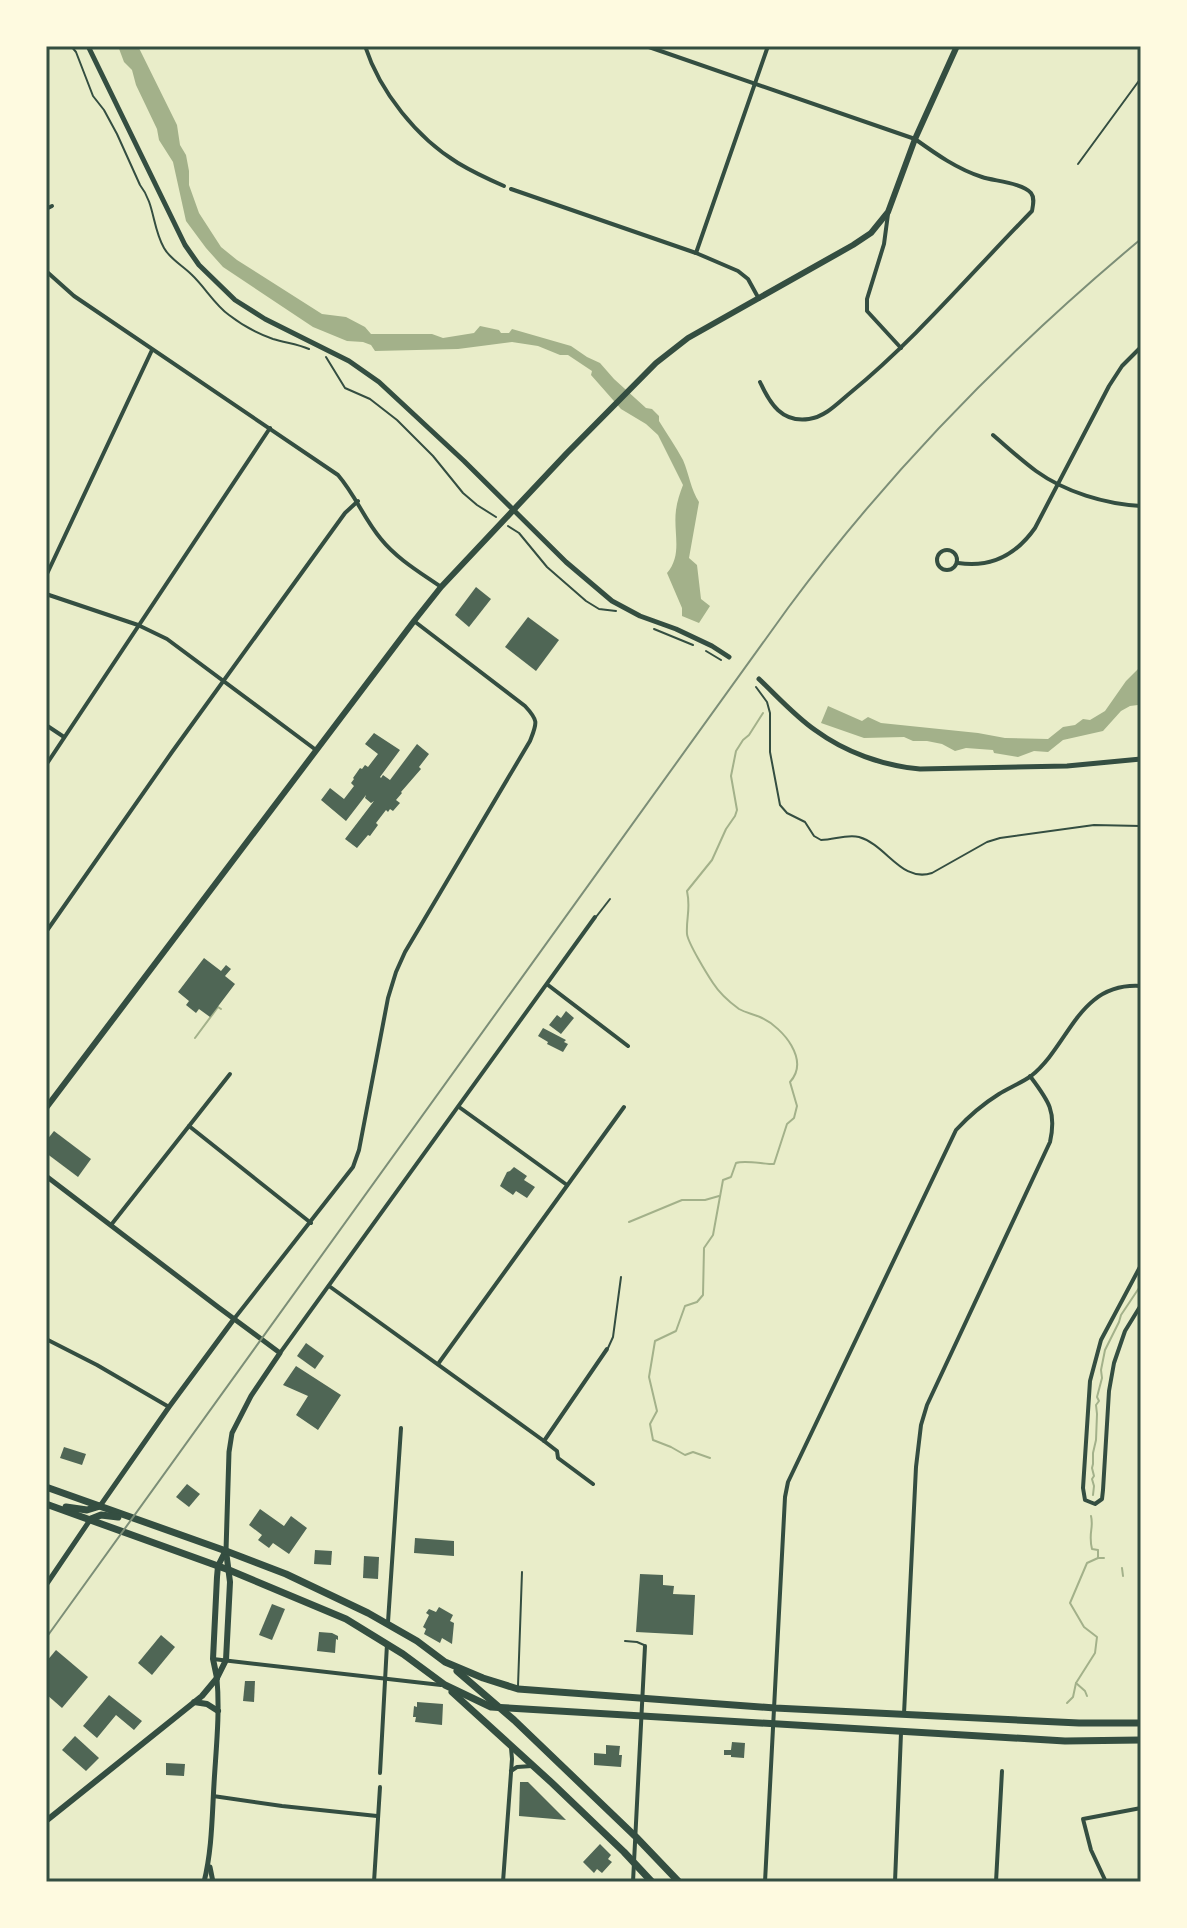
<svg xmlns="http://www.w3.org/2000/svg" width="1187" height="1928" font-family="'Alegreya Sans',sans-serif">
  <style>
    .water { fill: #a3b18a }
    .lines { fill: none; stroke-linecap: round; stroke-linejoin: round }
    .stream { stroke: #a3b18a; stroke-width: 2 }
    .building { fill: #4f6655 }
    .path { stroke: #344e41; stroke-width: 2 }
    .service { stroke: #344e41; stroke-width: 2 }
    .minor { stroke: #344e41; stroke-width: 4 }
    .tertiary { stroke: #344e41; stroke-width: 5 }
    .secondary { stroke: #344e41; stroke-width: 6 }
    .primary { stroke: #344e41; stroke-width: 7 }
    .rail { stroke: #7c8e77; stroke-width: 2 }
    .neatline { fill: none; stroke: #344e41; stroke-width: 3 }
  </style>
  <rect width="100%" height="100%" fill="#e9edc9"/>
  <g class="water">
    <path d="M118,46H138L177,125L180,145L186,155L189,171V185L199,213L221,247L237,260L322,314L346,317L365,327L371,334H432L443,338L474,333L480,326L499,330L501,333H509L512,329L571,346L587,357L600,363L614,379L646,408L652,409L659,416V421C667,434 676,447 683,460C689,474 691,490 699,502L689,558L697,565L701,599L710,606L699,623L682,616V608L667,573C683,554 673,533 676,510C677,501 680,493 683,485L658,435L646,424L621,409L591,375L592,371L568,355H560L538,346L512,342L458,349L375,351L371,345L363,342L347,341L313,327L223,267L206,248L186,221L173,162L159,140L157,129L136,85L132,70L124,62Z"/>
    <polygon points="1141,666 1141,698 1138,705 1130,706 1121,711 1103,731 1063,740 1048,752 1034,751 1018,757 994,753 993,750 966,748 955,751 942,744 927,741 913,741 904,737 864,738 821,723 828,706 862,721 868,717 881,723 978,733 1005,738 1048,739 1063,727 1075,725 1083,719 1090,720 1105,711 1126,681"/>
  </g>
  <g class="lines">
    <g class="stream">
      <polyline points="195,1038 218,1007 221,1009"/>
      <polyline points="629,1222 682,1200 705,1200 719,1196"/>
      <path d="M710,1458L693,1452L685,1455L671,1447L653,1440L650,1424L657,1411L649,1377L655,1341L676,1331L685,1306L697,1302L703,1295L704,1248L713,1235L723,1180L731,1177L736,1163C745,1160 763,1164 774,1164L787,1124L794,1118L797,1106L790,1082C810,1060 783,1028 762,1018C754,1014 746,1013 739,1009C728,1001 720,994 713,983C707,974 688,943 687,934C686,917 691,909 687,891L712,860L726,829L735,816L737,810L731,776L736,751L743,740L749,735L763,713"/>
      <polyline points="1093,1495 1094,1486 1092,1479 1094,1476 1092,1468 1093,1464 1093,1453 1096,1440 1097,1414 1096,1405 1099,1401 1097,1397 1102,1378 1101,1370 1105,1350 1119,1322 1121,1315 1141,1285"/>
      <path d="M1091,1516C1094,1528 1088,1533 1092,1549L1098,1550V1558H1104"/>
      <polyline points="1122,1568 1123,1576"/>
      <polyline points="1087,1696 1085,1691 1076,1683 1095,1653 1097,1637 1084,1627 1070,1603 1087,1563 1098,1558"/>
      <polyline points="1067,1703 1073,1697 1076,1683"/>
    </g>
  </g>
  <g class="building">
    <polygon points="476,587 491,599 469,627 455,615"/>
    <polygon points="528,617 559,640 536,671 505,647"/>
    <polygon points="374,733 400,750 380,777 381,778 383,775 390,780 417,744 429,754 419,767 421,769 401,792 402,793 396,800 400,803 393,811 390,809 388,812 386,810 376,823 378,825 370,836 368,835 357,848 345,839 374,801 371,803 365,798 366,795 346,821 321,800 330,788 344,799 354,786 351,783 354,779 353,778 360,768 362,769 365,765 368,767 378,754 365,744"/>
    <polygon points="204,958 221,971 226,965 231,969 225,976 235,984 210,1017 199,1009 196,1013 186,1005 189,1001 178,992"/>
    <polygon points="566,1011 574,1018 561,1034 549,1025 557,1015 561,1018"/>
    <polygon points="543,1028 566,1040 564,1042 568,1044 563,1052 547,1044 548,1042 538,1036"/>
    <polygon points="54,1131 91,1159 78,1177 46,1153 46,1141"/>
    <polygon points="514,1167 527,1176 524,1180 535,1187 527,1198 516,1191 513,1195 500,1186 507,1172 510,1171"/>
    <polygon points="306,1343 324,1356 315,1369 297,1356"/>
    <polygon points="296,1366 341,1395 318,1430 296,1415 308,1396 283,1385"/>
    <polygon points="64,1447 86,1454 82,1465 60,1458"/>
    <polygon points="187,1484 200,1494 189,1507 176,1497"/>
    <polygon points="260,1509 284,1526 291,1516 307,1528 289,1554 273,1543 269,1548 258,1540 262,1535 249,1525"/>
    <polygon points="415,1538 454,1541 454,1556 414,1553"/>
    <polygon points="315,1550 332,1551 331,1565 314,1564"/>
    <polygon points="364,1556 379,1557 378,1579 363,1578"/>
    <polygon points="640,1574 663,1575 663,1585 674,1586 673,1594 695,1595 693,1635 636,1632"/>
    <polygon points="272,1604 285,1609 272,1640 259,1635"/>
    <polygon points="439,1607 453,1615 450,1621 454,1623 452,1644 442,1638 440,1643 424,1634 426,1629 423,1627 429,1615 426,1613 429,1609 436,1612"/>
    <polygon points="319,1632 332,1633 338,1636 338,1640 336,1639 335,1653 317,1651"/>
    <polygon points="161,1635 175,1647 152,1675 138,1663"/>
    <polygon points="56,1650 88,1677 62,1708 46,1694 46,1662"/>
    <polygon points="245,1681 255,1681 254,1702 243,1701"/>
    <polygon points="109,1695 142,1721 134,1730 116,1715 97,1738 83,1726"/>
    <polygon points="417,1702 443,1704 442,1725 415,1722 416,1717 413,1717 414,1706 417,1707"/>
    <polygon points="75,1736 99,1758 86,1771 62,1750"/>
    <polygon points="732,1742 745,1743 744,1758 731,1757 731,1755 724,1755 724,1750 731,1750"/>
    <polygon points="606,1745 620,1746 619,1755 622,1755 621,1767 594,1765 594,1753 606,1754"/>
    <polygon points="166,1763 185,1764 184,1776 166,1775"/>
    <polygon points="520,1782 528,1782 566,1820 519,1816"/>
    <polygon points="600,1844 611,1855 608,1859 612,1862 602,1873 597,1869 594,1873 583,1862"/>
  </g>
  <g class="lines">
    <g class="path">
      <path d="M71,46L76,52L93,96L104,110L117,134L140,185C155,204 152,227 164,248C170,259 182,265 191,274C205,287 214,304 229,315C242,325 258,334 273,339C286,343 297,344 309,349"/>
      <polyline points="326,357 345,388 370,399 397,420 433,456 463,493 477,505 496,517"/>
      <polyline points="508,526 519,533 547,567 586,601 599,609 616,611"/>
      <polyline points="654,629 693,645"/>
      <polyline points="706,651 721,660"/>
      <path d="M756,687L767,702L770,713V752L780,805L787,813L805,822L814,836L821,840C834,840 846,834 859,837C887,845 901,883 932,873L987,842L1000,838L1094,825L1141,826"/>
    </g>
    <g class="service">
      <polyline points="1078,164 1141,78"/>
      <polyline points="596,917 610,899"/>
      <polyline points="608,1348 613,1337 621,1277"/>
      <polyline points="625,1641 637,1642 644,1645"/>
      <polyline points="518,1686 522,1572"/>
    </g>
    <g class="minor">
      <path d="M365,46C380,92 417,138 458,163C473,172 488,179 504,186"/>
      <path d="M646,46L915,139C936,154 957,169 982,177C994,181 1023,183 1031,193C1035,198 1033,205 1032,211C972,272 916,339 850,393C838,403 825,417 809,419C782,423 770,404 760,382"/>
      <polyline points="511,189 696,253 738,271 748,279 759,299"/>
      <polyline points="46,209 52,206"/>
      <polyline points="888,214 884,244 867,299 867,311 901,348"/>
      <polyline points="696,253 768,46"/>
      <path d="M46,271L74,296L338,475C356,496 364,519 381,539C397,559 421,573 441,587"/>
      <path d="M993,435C1007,447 1021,460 1036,471C1065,492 1105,504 1141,506"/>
      <circle cx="947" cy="560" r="10"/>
      <path d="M958,563C990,568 1016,555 1035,528L1109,386L1122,366L1141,347"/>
      <polyline points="46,576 152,350"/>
      <polyline points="46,594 138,625 167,639 316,750"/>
      <polyline points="46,725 64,737"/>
      <polyline points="46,765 270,428"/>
      <polyline points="46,932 172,752 345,513 358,501"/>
      <polyline points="548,985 628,1046"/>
      <polyline points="459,1107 567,1185"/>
      <polyline points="189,1126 311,1223"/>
      <polyline points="111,1225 230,1074"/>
      <polyline points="1141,1265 1101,1340 1090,1381 1083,1488 1085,1500 1095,1504 1102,1499 1103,1490 1109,1391 1114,1363 1125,1331 1141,1305"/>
      <polyline points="329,1286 544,1441 557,1451 558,1458 593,1484"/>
      <path d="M234,1319L353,1167L359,1150L388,998L396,972L405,952L530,741C537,723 539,721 525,706L414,621"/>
      <polyline points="46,1339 97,1365 169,1407"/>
      <polyline points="280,1353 595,917"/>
      <polyline points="438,1364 624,1107"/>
      <polyline points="544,1441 607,1349"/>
      <polyline points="388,1622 401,1428"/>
      <polyline points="213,1659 441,1685"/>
      <path d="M904,1714L916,1467L921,1425L927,1405L1050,1142C1057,1111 1048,1100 1030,1076"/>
      <polyline points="511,1771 517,1767 532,1766"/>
      <polyline points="380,1773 387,1644"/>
      <polyline points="213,1796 282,1806 377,1816"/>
      <polyline points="374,1882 380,1787"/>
      <polyline points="503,1882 512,1759 511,1748"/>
      <polyline points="633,1882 645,1646"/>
      <path d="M765,1882L785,1497L788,1482L956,1130C969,1116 983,1104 999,1094C1009,1088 1021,1083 1031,1076C1070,1045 1078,982 1141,986"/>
      <polyline points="895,1882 901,1733"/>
      <polyline points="996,1882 1002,1771"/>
      <polyline points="1106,1882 1091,1850 1083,1819 1141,1808"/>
    </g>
    <g class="tertiary">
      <polyline points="88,46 185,245 199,265 235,300 265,319 349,361 379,382 464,461 566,562 612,601 640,616 676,629 712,646 729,657"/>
      <path d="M759,679C777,696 795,716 815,730C845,752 883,766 920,769L1067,766L1141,759"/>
      <polyline points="46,1176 218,1307 280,1353 251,1396 232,1433 229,1452 226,1551"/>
      <polyline points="100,1506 169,1407 234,1319"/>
      <polyline points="46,1585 90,1520"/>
      <polyline points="210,1867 213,1882"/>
      <path d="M204,1882C212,1850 212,1817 214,1784C216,1749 220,1714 217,1679"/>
    </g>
    <g class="secondary">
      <polyline points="46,1108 414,621 441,587 567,453 656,363 688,338 853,245 871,233 888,212 915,139 957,46"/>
      <polyline points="217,1678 213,1659 217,1577 218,1566 225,1552"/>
      <polyline points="194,1702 207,1704 218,1711"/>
      <polyline points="46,1821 202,1696 217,1678 226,1660 230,1582 226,1551"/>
    </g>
    <g class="primary">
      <polyline points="46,1487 226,1551 286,1574 368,1613 417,1641 445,1662 483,1678 518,1689 775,1708 1079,1723 1141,1723"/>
      <polyline points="46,1504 229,1570 346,1619 403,1654 445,1685 491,1707 1065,1741 1141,1740"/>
      <polyline points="66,1507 87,1510 100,1506"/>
      <polyline points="91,1519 101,1515 118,1517"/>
      <polyline points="457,1671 514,1720 636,1837 679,1882"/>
      <polyline points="452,1692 552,1783 624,1852 652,1882"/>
    </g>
    <path class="rail" d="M46,1638L788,608C890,470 1009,349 1141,239"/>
  </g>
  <rect width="1187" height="1928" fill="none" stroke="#fefae0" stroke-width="96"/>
  <rect x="48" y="48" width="1091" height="1832" class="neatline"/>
</svg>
